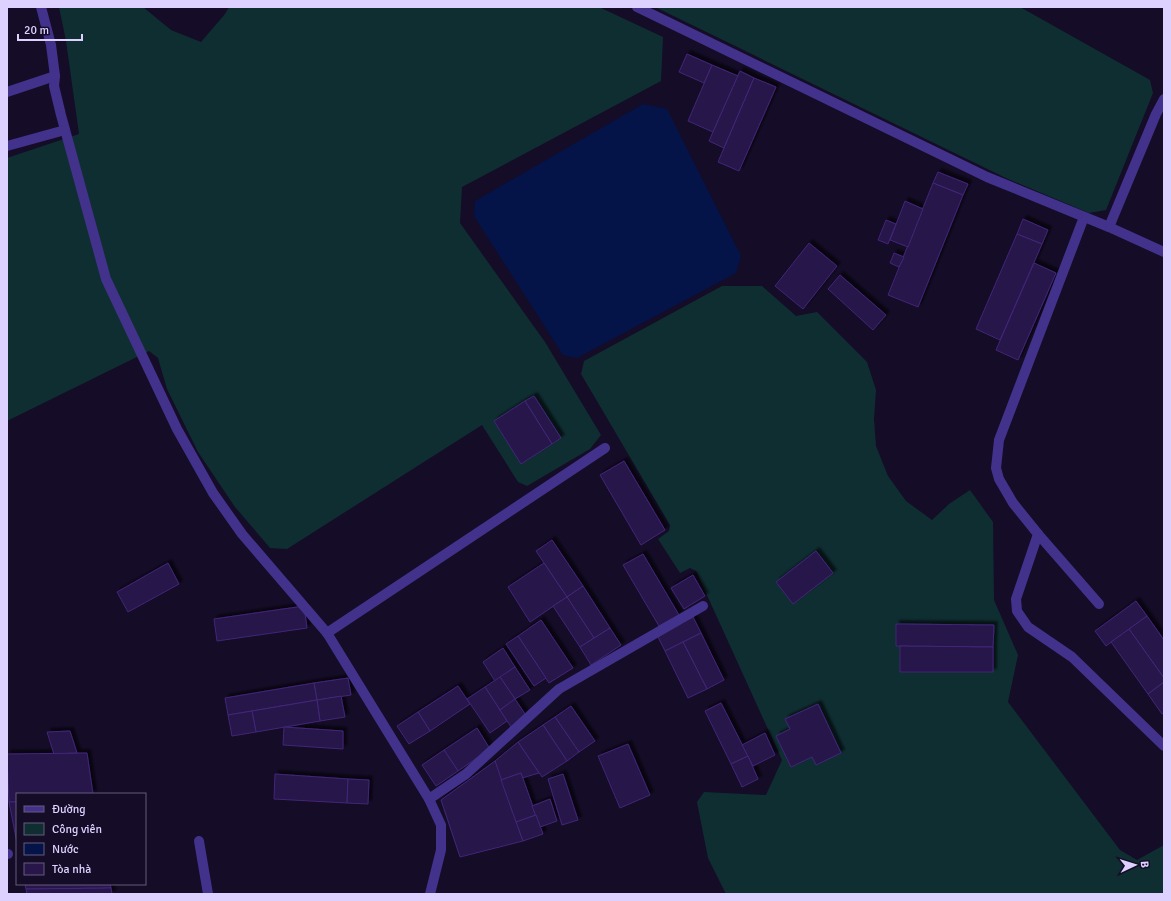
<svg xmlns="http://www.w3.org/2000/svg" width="1171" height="901" font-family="Signika,sans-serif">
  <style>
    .green { fill: #0f2e32 }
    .water { fill: #041448 }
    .building { fill: #28164a; stroke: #412679; filter: url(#shadow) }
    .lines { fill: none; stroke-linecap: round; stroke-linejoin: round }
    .minor { stroke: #42328b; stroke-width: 10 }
  </style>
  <defs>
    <filter id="shadow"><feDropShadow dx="3.5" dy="-3.5" stdDeviation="1" flood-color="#0009"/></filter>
  </defs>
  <rect width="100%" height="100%" fill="#150c27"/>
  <g class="green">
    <polygon points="59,7 143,7 171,30 201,42 225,14 229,7 599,7 663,37 661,81 462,187 460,223 545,342 601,435 590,449 527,486 518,482 482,425 287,549 270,548 235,507 198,452 167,389 158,358 149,351 7,421 7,158 79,134 66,41"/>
    <polygon points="655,7 1020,7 1150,80 1153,93 1106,210 1089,213 1008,179"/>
    <polygon points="722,286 762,286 796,316 817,312 867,362 876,390 874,419 876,446 888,476 906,501 932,520 949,504 970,490 993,522 994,600 1018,655 1008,702 1120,850 1137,860 1164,845 1164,894 726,894 708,858 697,802 704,792 766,795 782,760 696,571 690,568 680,573 658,539 669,531 670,525 581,374 584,361"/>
  </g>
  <polygon class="water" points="643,104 667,109 741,256 736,273 577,358 563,355 474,216 475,201"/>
  <g class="building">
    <polygon points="687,54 712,65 704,83 679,72"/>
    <polygon points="712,65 738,76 713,132 688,121"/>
    <polygon points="740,71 754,78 724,148 709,141"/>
    <polygon points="754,78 776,87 739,171 718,162"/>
    <polygon points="938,172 968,184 963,195 933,183"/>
    <polygon points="933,183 963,195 918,307 888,295"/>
    <polygon points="905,201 923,209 908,247 890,240"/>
    <polygon points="1023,219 1048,230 1042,244 1017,234"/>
    <polygon points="886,220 896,224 888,244 878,240"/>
    <polygon points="1017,234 1042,244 1000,340 976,329"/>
    <polygon points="809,243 837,266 803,309 775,286"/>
    <polygon points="894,253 904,257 899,267 890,263"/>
    <polygon points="1034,263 1056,273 1018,360 996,350"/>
    <polygon points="840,275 886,315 873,330 828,289"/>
    <polygon points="534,396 561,438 552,444 525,401"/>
    <polygon points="525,401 552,444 521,464 494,421"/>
    <polygon points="624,461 665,530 641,545 600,475"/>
    <polygon points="552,540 583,586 567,597 536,551"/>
    <polygon points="816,551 833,573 793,604 776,582"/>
    <polygon points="643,554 679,615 659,626 623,565"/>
    <polygon points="168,563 179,584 128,612 117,592"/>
    <polygon points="544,563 567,597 530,622 508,587"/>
    <polygon points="693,575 705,596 684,609 671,588"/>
    <polygon points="583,586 610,628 594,638 567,597"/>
    <polygon points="567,597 594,638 580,647 553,606"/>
    <polygon points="1136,601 1147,616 1106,646 1095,631"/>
    <polygon points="304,606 307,628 217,641 214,619"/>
    <polygon points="1147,616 1164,640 1164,678 1129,629"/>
    <polygon points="693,617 701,633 665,651 657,635"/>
    <polygon points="541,620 573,668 549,683 518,636"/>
    <polygon points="896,624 994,625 993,647 896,646"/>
    <polygon points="610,628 621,645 591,665 580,647"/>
    <polygon points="1129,629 1164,678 1164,682 1148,694 1111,642"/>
    <polygon points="701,633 724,680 707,689 683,642"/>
    <polygon points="518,636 546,678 534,686 506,644"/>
    <polygon points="683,642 707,689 688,698 665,651"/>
    <polygon points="900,646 993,647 993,672 900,672"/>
    <polygon points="503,648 515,667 495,681 483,662"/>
    <polygon points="515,667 530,690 515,699 500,677"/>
    <polygon points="500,677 515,699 500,710 485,687"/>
    <polygon points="348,678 351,695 317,700 314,683"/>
    <polygon points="1164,682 1164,713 1162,714 1148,694"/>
    <polygon points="314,683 317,700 228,715 225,698"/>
    <polygon points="458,686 470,704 430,731 418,712"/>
    <polygon points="485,687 507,721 490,733 467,699"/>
    <polygon points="341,696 345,717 320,721 317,700"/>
    <polygon points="515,699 527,717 511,727 500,710"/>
    <polygon points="317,700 320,721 256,732 252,711"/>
    <polygon points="721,703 748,756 731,764 705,711"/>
    <polygon points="818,704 841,753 816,765 812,757 791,767 776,736 790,729 785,719"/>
    <polygon points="571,706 595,741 579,752 555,717"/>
    <polygon points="252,711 256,732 232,736 228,715"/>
    <polygon points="418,712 430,731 409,744 397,726"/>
    <polygon points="555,717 579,752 567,761 543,725"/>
    <polygon points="543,725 567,761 542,777 518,742"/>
    <polygon points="284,727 343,731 343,749 283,745"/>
    <polygon points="477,728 490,749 458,771 444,750"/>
    <polygon points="70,731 77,753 54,754 47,732"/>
    <polygon points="765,733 775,755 753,766 742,745"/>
    <polygon points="518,742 539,773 522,778 521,773 501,780 495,761"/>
    <polygon points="628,744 650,795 620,808 598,756"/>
    <polygon points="444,750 458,771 436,786 422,765"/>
    <polygon points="87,753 93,794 17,794 17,802 9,802 7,754"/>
    <polygon points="748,756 758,779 742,787 731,764"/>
    <polygon points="495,761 523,841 460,857 441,800"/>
    <polygon points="521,773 536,815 516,822 501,780"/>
    <polygon points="275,774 348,779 347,803 274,799"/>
    <polygon points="563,774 578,820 562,825 548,779"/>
    <polygon points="348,779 369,780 368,804 347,803"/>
    <polygon points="550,799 557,821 540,827 532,806"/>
    <polygon points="9,802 17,802 17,843"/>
    <polygon points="536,815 543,834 523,841 516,822"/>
    <polygon points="25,884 110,884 111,888 26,889"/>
    <polygon points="111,888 112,894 27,894 26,889"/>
  </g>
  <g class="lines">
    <g class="minor">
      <polyline points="41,7 51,45 55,76 54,86 61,115 106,279 177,429 213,493 242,534 327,633 429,799 441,825 441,850 430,894"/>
      <polyline points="637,7 987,177 1109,227 1164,252"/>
      <polyline points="7,92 55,76"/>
      <polyline points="7,146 65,130"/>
      <polyline points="1084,217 999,440 996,468 999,479 1013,503 1038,534 1099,604"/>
      <polyline points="1109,227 1156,114 1164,99"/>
      <polyline points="1038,534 1016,599 1017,611 1028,627 1072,657 1164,746"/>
      <polyline points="327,633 605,448"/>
      <polyline points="429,799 466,774 559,689 703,606"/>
      <polyline points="199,841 208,894"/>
      <polyline points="7,854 8,854"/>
    </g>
  </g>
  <rect width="1171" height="901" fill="none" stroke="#ddd2ff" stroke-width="16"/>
  <rect x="16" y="793" width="130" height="92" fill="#150c27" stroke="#655b7d"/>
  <rect x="24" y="806" width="20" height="6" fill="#42328b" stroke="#655b7d"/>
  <text x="52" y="813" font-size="12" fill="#ddd2ff">Đường</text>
  <rect x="24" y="823" width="20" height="12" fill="#0f2e32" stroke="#655b7d"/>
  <text x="52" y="833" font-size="12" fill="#ddd2ff">Công viên</text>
  <rect x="24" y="843" width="20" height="12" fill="#041448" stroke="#655b7d"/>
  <text x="52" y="853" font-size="12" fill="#ddd2ff">Nước</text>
  <rect x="24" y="863" width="20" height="12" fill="#28164a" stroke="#655b7d"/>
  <text x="52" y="873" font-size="12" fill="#ddd2ff">Tòa nhà</text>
  <g transform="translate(1135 865) rotate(86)" stroke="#150c27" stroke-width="3" paint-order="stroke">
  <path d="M0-3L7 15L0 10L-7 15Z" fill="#ddd2ff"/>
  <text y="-6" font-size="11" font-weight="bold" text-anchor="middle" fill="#ddd2ff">B</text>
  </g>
  <path d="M18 34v6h64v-6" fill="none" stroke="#ddd2ff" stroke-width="2"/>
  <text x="24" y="34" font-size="12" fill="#ddd2ff" stroke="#150c27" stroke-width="3" paint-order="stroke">20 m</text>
</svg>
